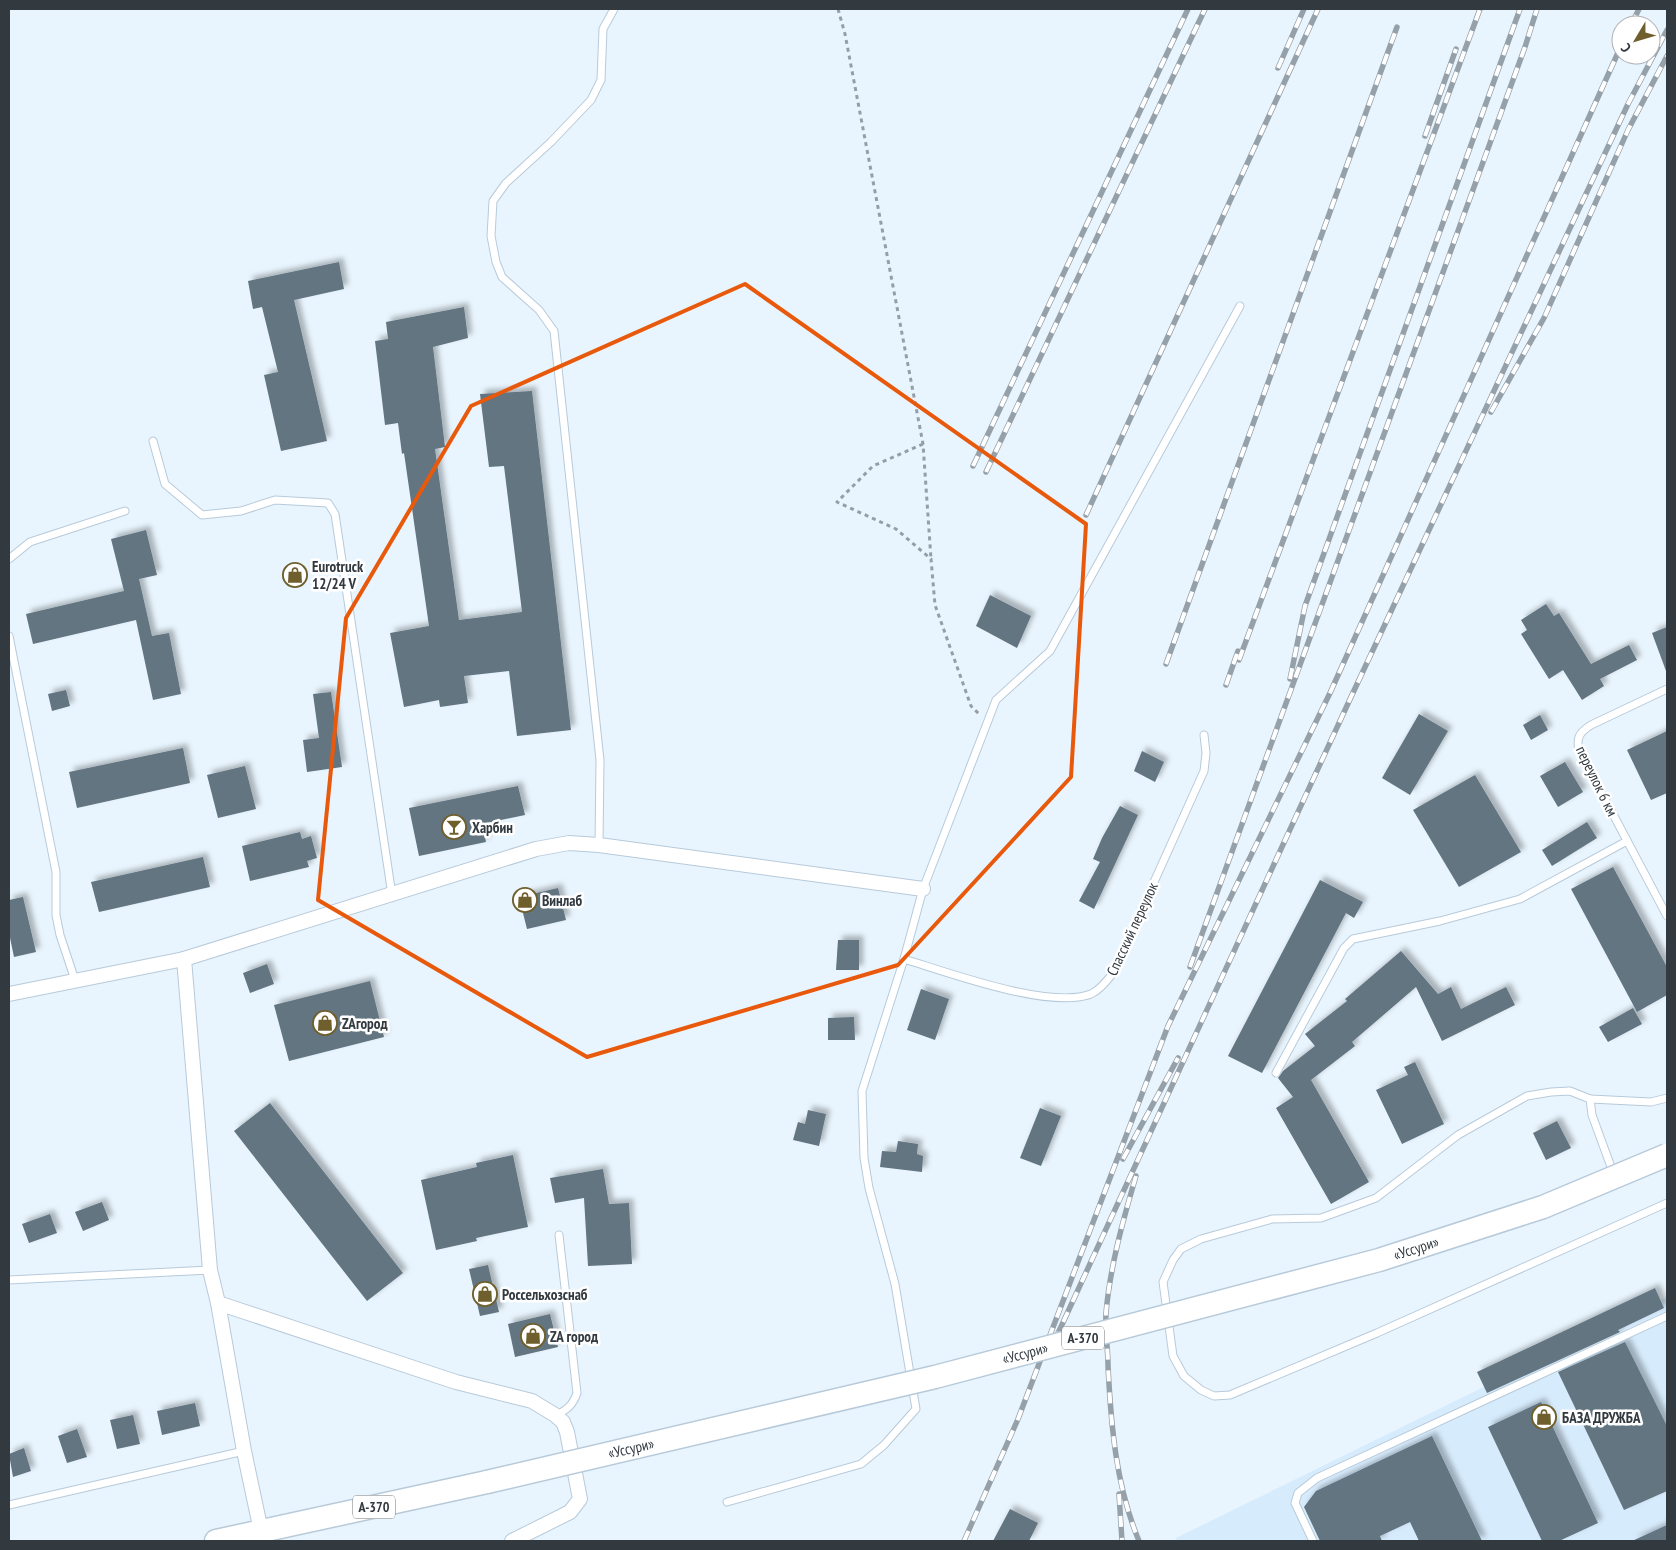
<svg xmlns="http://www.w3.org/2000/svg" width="1676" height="1550" font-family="'PT Sans Narrow',sans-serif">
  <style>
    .built { fill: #d6ebfc }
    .building { fill: #627481; filter: url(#shadow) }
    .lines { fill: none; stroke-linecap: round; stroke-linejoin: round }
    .service-casing { stroke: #b7cada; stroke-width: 9 }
    .minor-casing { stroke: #b7cada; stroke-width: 16 }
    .trunk-casing { stroke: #b7cada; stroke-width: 25 }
    .path { stroke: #949ea6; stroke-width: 3; stroke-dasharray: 4 4; stroke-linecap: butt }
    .service { stroke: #fff; stroke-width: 7 }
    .minor { stroke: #fff; stroke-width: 14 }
    .trunk { stroke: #fff; stroke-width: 22 }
    .rail-casing { stroke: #96a0a8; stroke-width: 5.5 }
    .rail { stroke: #fff; stroke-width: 4; stroke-dasharray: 11; stroke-linecap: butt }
    .trunk-bridge-casing { stroke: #b7cada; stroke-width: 25; stroke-linecap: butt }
    .trunk-bridge { stroke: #fff; stroke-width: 22 }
    .marked { fill: none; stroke: #e8590c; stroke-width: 4; stroke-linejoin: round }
    .labels { text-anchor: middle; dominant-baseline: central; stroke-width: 5; stroke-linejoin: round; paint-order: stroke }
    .shield { fill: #fff; stroke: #707579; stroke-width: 1 }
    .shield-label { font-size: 14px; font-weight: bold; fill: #323a40 }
    .poi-label { font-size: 15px; font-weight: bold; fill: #323a40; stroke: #fff; text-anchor: start }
    .street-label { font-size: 15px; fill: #323a40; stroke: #fff }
  </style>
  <defs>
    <filter id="shadow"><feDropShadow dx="4.5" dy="-4.5" stdDeviation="2.5" flood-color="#0004"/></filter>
  </defs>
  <rect width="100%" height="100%" fill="#e9f5fe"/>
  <polygon class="built" points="1667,1297 1667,1541 1177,1541 1176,1538"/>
  <g class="building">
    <polygon points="339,262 344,289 294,300 327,441 281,451 264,375 278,372 262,307 253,309 248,281"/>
    <polygon points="464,307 468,338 433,347 445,447 435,449 459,620 522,612 504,466 489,467 480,394 532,391 571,730 517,736 509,671 464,676 468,703 440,707 439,700 404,707 390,633 429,626 404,453 402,454 398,423 385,425 375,341 388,339 386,322"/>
    <polygon points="146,530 157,575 139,579 152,636 169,633 181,694 153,700 136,620 33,644 26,614 124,591 111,539"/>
    <polygon points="990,595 1031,616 1017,648 976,626"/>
    <polygon points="1546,604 1554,616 1559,613 1591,664 1629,645 1637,660 1600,679 1604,686 1582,700 1563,670 1549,679 1521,634 1527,630 1521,620"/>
    <polygon points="1667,627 1667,671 1666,671 1652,633"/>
    <polygon points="66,690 70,706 52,711 48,694"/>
    <polygon points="331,692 342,767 307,772 303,740 319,738 313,694"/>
    <polygon points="1419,714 1448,731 1410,795 1382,778"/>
    <polygon points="1540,715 1548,730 1531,740 1523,725"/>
    <polygon points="1667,731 1667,793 1651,800 1627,750"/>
    <polygon points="183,748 190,783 77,808 69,772"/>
    <polygon points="1142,751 1164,762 1155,782 1134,771"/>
    <polygon points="1565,762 1583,792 1558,807 1540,776"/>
    <polygon points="245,766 256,809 218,818 207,775"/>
    <polygon points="1475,775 1521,852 1459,887 1413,810"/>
    <polygon points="518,786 525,815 482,824 486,842 419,856 409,808"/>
    <polygon points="1120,806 1138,815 1094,909 1079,901 1100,862 1093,859 1102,838"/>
    <polygon points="1587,822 1597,838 1552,866 1542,850"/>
    <polygon points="300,832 302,839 311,836 317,858 307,861 309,867 250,881 242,846"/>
    <polygon points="203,857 210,887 99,912 91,882"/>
    <polygon points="1613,867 1667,967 1667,995 1637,1012 1571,889"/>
    <polygon points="1320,880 1363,902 1354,918 1346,913 1262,1073 1228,1056"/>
    <polygon points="558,888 566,920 527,929 519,897"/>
    <polygon points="23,897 36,952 14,957 9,933 9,900"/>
    <polygon points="838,940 859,940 859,970 836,970"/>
    <polygon points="1401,951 1438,994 1451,987 1461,1009 1506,987 1515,1005 1442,1041 1416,987 1352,1042 1355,1046 1311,1080 1369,1182 1331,1204 1276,1108 1293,1097 1278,1078 1283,1071 1315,1046 1305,1034 1347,1001 1345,999"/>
    <polygon points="267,964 274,984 250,993 243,973"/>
    <polygon points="370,981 384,1037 289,1061 274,1005"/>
    <polygon points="921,989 949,999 935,1040 907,1030"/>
    <polygon points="1633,1008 1642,1024 1608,1042 1599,1027"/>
    <polygon points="854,1017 855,1040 828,1040 828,1018"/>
    <polygon points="1415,1062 1444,1124 1402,1144 1376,1090 1408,1075 1404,1067"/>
    <polygon points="270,1103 403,1273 367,1301 234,1131"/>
    <polygon points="1040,1108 1061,1116 1041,1166 1020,1158"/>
    <polygon points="808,1110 826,1114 819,1146 793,1140 798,1122 805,1124"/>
    <polygon points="1557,1121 1571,1148 1546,1160 1533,1133"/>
    <polygon points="898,1141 918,1144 917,1154 923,1156 922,1172 880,1167 882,1151 896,1152"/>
    <polygon points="513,1155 528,1227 476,1238 477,1241 436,1250 421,1180 477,1167 476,1163"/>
    <polygon points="603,1169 609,1204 629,1203 632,1264 588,1266 584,1198 555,1203 550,1178"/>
    <polygon points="102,1202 109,1220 83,1231 75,1212"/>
    <polygon points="50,1214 57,1233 29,1243 22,1224"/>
    <polygon points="488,1265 499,1312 480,1316 469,1269"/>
    <polygon points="1655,1288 1664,1308 1618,1330 1620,1332 1487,1393 1477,1372"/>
    <polygon points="550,1314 558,1347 515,1357 508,1324"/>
    <polygon points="1625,1342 1667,1426 1667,1491 1624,1510 1558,1372"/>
    <polygon points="1541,1402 1598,1523 1559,1541 1542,1541 1488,1427"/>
    <polygon points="195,1403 200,1426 162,1435 157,1411"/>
    <polygon points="133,1415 140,1444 117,1449 110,1420"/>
    <polygon points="77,1429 87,1457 67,1463 58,1436"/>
    <polygon points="1432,1436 1482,1541 1419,1541 1410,1522 1380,1536 1382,1541 1320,1541 1304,1507 1316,1491"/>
    <polygon points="24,1448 31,1471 13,1477 9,1454"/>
    <polygon points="1010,1509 1038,1523 1029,1541 993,1541"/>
    <polygon points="1667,1525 1667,1541 1632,1541"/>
  </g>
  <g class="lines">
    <defs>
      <g id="service">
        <polyline points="153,441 165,484 202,515 241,511 275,500 328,503 335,514 392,895"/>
        <polyline points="9,559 30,542 125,511"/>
        <polyline points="9,636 56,872 56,915 60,935 75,980"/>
        <path d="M1667,689L1591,725C1580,732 1576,737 1579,750L1667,916"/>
        <polyline points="599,845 600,760 554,331 539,310 502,277 496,262 491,236 493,201 506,183 551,142 591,100 601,80 603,29 614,9"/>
        <path d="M904,959C947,972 1050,1010 1091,994C1100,990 1107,981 1113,973L1204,771L1206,753L1204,735"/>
        <polyline points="1276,1073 1344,948 1353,939 1440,921 1520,899 1627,841"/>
        <polyline points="1590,1099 1651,1102 1667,1098"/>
        <polyline points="1614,1175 1592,1115 1590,1099 1570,1091 1551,1092 1527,1096 1458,1135 1376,1198 1321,1218 1272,1219 1201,1239 1181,1249 1173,1260 1163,1282 1173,1356 1184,1376 1201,1390 1214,1396 1230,1395 1377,1333 1667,1203"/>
        <polyline points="9,1280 210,1270"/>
        <path d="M556,1415C567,1410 573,1405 577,1393L559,1235"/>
        <polyline points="727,1502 861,1464 884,1445 916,1409 895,1284 869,1188 864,1158 862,1091 904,959 923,889 996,700 1050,651 1240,306"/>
        <polyline points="9,1505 244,1451"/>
        <polyline points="1313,1541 1295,1503 1298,1493 1317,1478 1667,1316"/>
      </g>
      <g id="minor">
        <polyline points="9,994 184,959"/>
        <polyline points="218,1303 210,1270 184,959 536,849 569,843 599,845 923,889"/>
        <polyline points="261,1531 244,1451 218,1303 456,1382 532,1401 555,1415 563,1422 567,1432 580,1499 570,1512 512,1541"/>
      </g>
      <polyline id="trunk" points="216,1541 487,1482"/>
    </defs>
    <use href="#service" class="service-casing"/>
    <use href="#minor" class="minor-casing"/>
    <use href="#trunk" class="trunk-casing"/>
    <g class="path">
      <polyline points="838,9 845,34 923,444 931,559"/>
      <polyline points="923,444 873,466 837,502 896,529 931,559 935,605 971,706 979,714"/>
    </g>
    <use href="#service" class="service"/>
    <use href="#minor" class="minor"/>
    <use href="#trunk" class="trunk"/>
    <defs>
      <g id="rail">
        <polyline points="1631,25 1639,9"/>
        <polyline points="1278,68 1304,9"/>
        <polyline points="1425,136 1456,49"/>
        <polyline points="1491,412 1544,318 1628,130 1667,56"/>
        <polyline points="973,466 1188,9"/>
        <polyline points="986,472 1205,9"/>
        <polyline points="1086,515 1318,9"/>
        <polyline points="1239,660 1480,9"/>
        <polyline points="1166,664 1397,27"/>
        <polyline points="1290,679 1305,606 1520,9"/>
        <polyline points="1226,685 1238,651"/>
        <polyline points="1190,967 1525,47 1537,9"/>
        <polyline points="1123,1159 1178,1058"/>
        <path d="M1136,1176C1123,1220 1110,1267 1106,1313C1105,1331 1108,1349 1108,1366C1111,1426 1116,1486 1139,1541"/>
        <polyline points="1054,1342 1351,697 1628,104 1667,30"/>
        <polyline points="1119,1494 1122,1541"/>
        <polyline points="964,1541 1018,1419 1168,1026 1330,693 1621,46"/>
      </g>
    </defs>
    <use href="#rail" class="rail-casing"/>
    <use href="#rail" class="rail"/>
    <defs>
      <polyline id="trunk-bridge" points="487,1482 935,1377 1379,1260 1543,1207 1667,1155"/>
    </defs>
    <use href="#trunk-bridge" class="trunk-bridge-casing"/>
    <use href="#trunk-bridge" class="trunk-bridge"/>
  </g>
  <path class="marked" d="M745,284L1086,524L1071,777L898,965L587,1057L318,900L346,618L471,406Z"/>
  <defs>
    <symbol id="shop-ring" viewBox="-11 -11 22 22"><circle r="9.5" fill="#fff" stroke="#6f5f2d" stroke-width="1.5"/><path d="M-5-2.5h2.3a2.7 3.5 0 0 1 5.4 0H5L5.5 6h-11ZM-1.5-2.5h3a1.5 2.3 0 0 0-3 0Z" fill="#6f5f2d"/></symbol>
    <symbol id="bar-ring" viewBox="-11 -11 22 22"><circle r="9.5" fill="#fff" stroke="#6f5f2d" stroke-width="1.5"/><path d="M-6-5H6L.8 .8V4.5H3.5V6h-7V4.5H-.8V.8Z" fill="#6f5f2d"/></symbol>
  </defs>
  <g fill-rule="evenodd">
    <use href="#shop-ring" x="281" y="561" width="28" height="28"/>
    <use href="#bar-ring" x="440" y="813" width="28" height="28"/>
    <use href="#shop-ring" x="511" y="886" width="28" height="28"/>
    <use href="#shop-ring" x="311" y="1009" width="28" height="28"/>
    <use href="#shop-ring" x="471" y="1280" width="28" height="28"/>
    <use href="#shop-ring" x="519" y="1322" width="28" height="28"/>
    <use href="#shop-ring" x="1530" y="1403" width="28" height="28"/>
  </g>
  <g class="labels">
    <g class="shield">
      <rect x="1062" y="1326.5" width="42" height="23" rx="4"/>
      <rect x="353" y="1495.5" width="42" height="23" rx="4"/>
    </g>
    <g class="shield-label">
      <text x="1083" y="1338">А-370</text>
      <text x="374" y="1507">А-370</text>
    </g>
    <g class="poi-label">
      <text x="312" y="566">Eurotruck<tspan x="312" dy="17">12/24 V</tspan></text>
      <text x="472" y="827">Харбин</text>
      <text x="542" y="900">Винлаб</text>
      <text x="342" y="1023">ZAгород</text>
      <text x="502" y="1294">Россельхозснаб</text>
      <text x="550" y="1336">ZA город</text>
      <text x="1562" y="1417">БАЗА ДРУЖБА</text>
    </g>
    <g class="street-label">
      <text transform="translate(1597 781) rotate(64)">переулок 6 км</text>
      <text transform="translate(1132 929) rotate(-65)">Спасский переулок</text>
      <text transform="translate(1416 1248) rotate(-18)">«Уссури»</text>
      <text transform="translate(1025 1353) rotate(-15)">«Уссури»</text>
      <text transform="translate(631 1448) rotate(-13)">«Уссури»</text>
    </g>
  </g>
  <rect width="1676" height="1550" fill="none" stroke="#323a40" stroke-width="20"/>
  <g transform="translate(1636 40) rotate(232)"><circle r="24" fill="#ffffff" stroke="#adb0b3"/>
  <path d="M0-4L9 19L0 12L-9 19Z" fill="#6f5f2d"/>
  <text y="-8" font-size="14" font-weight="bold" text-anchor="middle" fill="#323a40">С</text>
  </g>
</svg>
